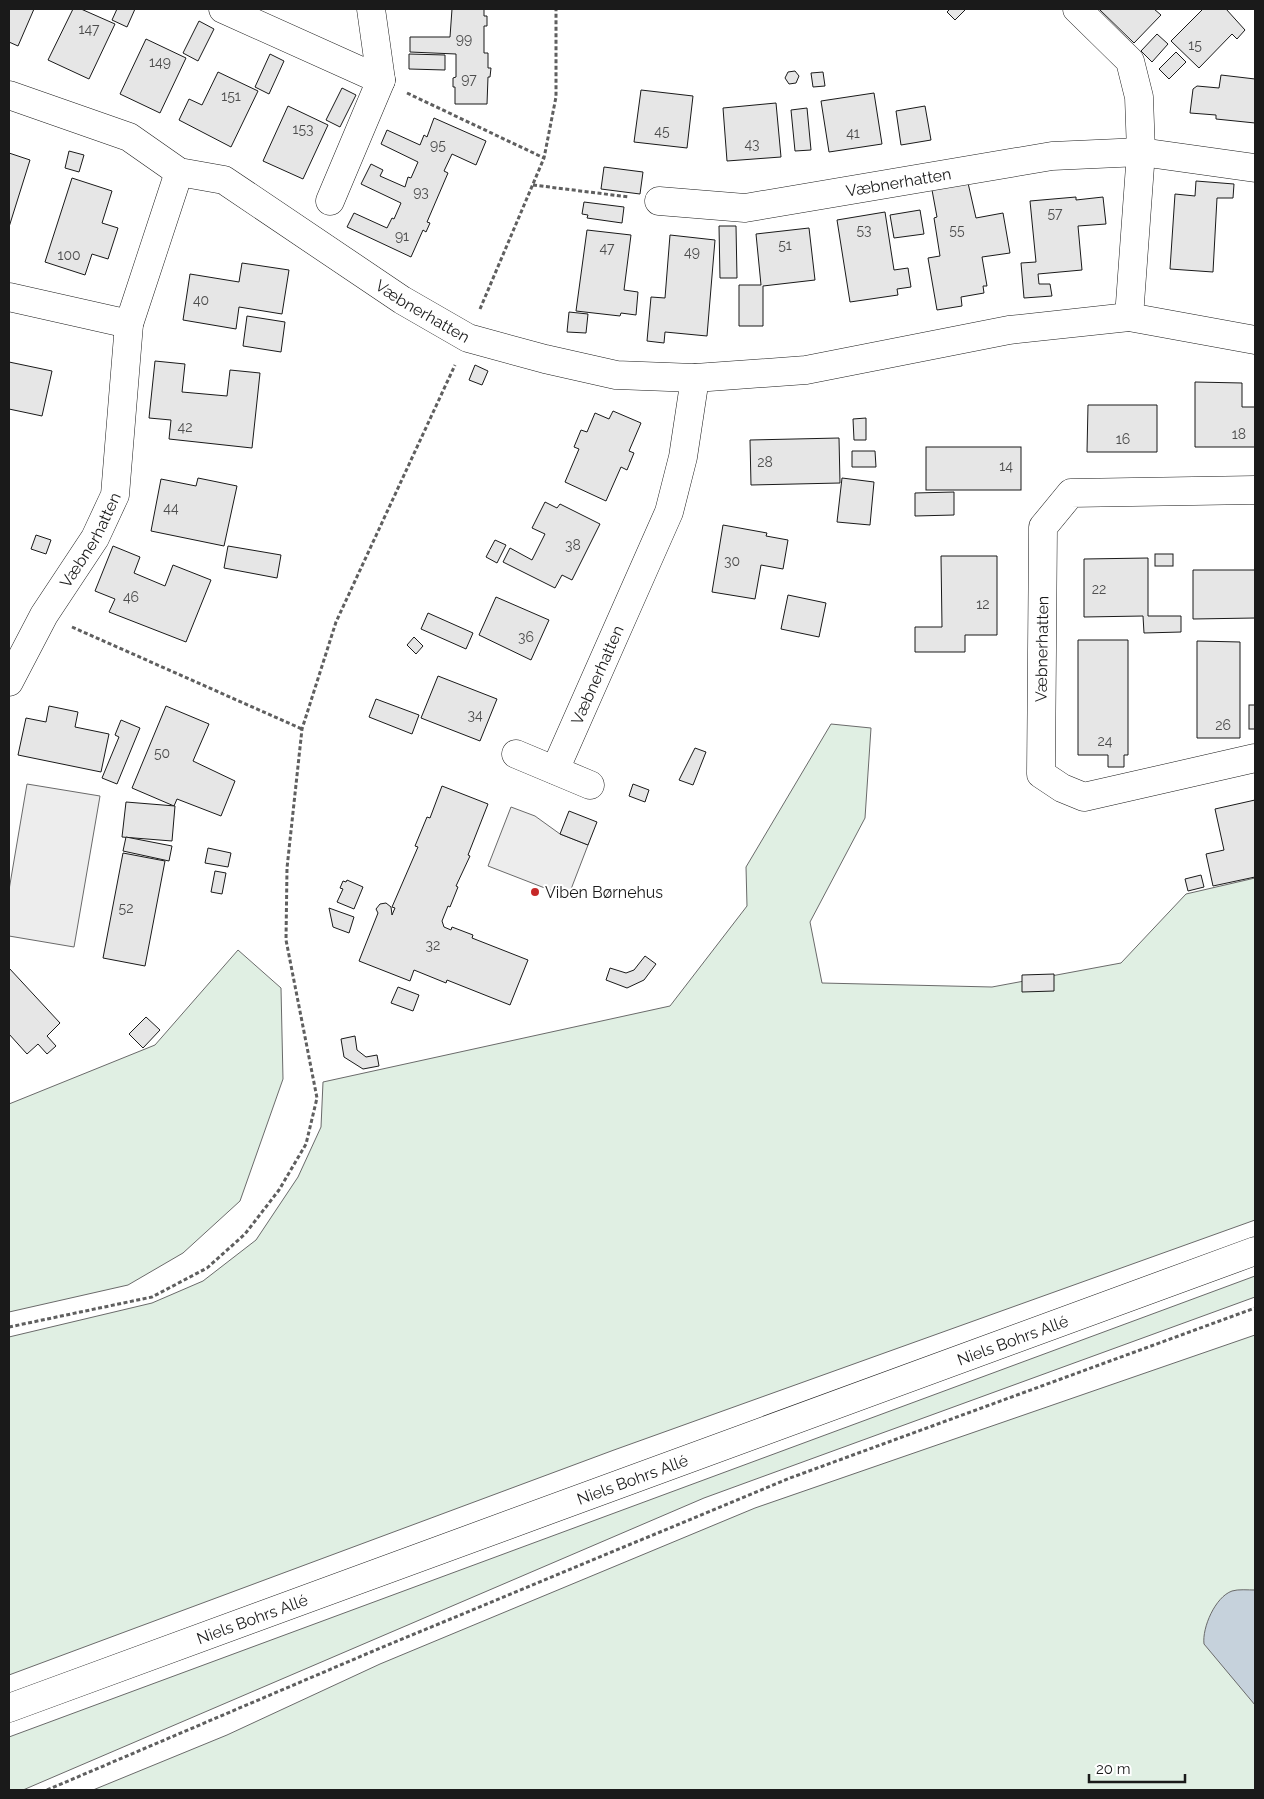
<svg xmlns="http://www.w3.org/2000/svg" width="1264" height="1799" font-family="Raleway,sans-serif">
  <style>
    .green { fill: #e0efe3; stroke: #6a6a6a }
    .parking { fill: #ededed; stroke: #6a6a6a }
    .water { fill: #c6d2dc; stroke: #6a6a6a }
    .building { fill: #e6e6e6; stroke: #1a1a1a }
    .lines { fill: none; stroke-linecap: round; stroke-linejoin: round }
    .minor-casing { stroke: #1a1a1a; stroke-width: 29 }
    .tertiary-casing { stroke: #1a1a1a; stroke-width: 29 }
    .path { stroke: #5f5f5f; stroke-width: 3; stroke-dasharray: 4 2.5; stroke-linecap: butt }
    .minor { stroke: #fff; stroke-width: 28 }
    .tertiary { stroke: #fff; stroke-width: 28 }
    .poi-dot { fill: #c62828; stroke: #fff; stroke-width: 2 }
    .labels { text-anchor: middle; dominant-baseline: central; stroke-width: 4; stroke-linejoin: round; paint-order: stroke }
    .number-label { font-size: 14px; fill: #4d4d4d }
    .street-label { font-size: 16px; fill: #1a1a1a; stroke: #fff }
    .poi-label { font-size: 16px; fill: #1a1a1a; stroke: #fff; text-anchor: start }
  </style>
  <rect width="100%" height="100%" fill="#fff"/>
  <g class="green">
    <polygon points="831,724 871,728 865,818 810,922 822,983 992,987 1121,963 1186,894 1255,878 1255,1220 614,1450 9,1675 9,1337 152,1303 203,1281 256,1240 298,1177 321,1127 323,1082 670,1006 747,906 746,867"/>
    <polygon points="238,950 281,988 283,1079 240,1201 183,1253 128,1285 9,1312 9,1104 155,1045"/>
    <polygon points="1255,1276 1255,1297 704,1498 23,1790 9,1790 9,1737"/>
    <polygon points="1255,1335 1255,1790 93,1790 227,1735 380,1664 755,1508"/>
  </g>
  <g class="parking">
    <polygon points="27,784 100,796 74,947 9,936 9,890"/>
    <polygon points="511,807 535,816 560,834 588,845 568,897 488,866"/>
  </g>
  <path class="water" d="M1255,1590V1705L1204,1644C1202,1628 1215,1597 1232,1591C1238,1589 1248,1590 1255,1590Z"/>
  <g class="building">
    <polygon points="9,9 34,9 18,46 9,42"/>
    <polygon points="73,9 81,9 115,24 89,79 48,60"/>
    <polygon points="117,9 135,9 127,27 112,20"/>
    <polygon points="452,9 484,9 484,16 487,16 487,26 484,26 484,53 488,53 488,68 491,68 490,77 488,77 487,104 455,104 455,87 453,87 453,78 456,77 456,54 410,52 410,37 450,37"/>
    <polygon points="950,9 966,9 955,20 947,12"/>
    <polygon points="1099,9 1154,9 1161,15 1134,43"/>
    <polygon points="1203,9 1226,9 1245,30 1237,39 1232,34 1199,68 1171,41"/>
    <polygon points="199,21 214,29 198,61 183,53"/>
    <polygon points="1157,34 1168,44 1152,62 1141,51"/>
    <polygon points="146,39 186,58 160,113 120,94"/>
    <polygon points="1176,52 1186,62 1169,79 1159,69"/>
    <polygon points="270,54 284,61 269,94 255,87"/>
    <polygon points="409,54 445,55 445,70 409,69"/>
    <polygon points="795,71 799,76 796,83 789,84 785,78 788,72"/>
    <polygon points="218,72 258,91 231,147 179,120 189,99 202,105"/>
    <polygon points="823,72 825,86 813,87 811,73"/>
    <polygon points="1221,75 1255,79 1255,123 1216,119 1216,115 1190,113 1193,89 1197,86 1219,88"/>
    <polygon points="342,88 356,95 340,127 326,120"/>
    <polygon points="641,90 693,96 687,148 634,142"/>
    <polygon points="874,93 882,144 829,152 821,101"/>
    <polygon points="776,103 781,157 727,161 723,108"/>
    <polygon points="288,106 328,125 303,179 263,161"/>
    <polygon points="925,106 931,140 901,145 896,111"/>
    <polygon points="807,108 811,150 795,151 791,110"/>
    <polygon points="434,118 486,141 476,165 452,154 444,171 448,173 427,222 430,223 426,232 423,230 411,257 347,227 354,213 387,228 392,218 394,219 401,203 361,184 371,164 383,170 380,176 405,187 408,177 411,178 418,162 381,144 387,130 420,145 424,135 427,137"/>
    <polygon points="69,151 84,155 79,172 65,168"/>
    <polygon points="9,153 30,160 9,227"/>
    <polygon points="604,167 643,172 640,194 601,189"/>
    <polygon points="72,178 112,191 102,223 118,228 108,259 92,254 85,275 45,262"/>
    <polygon points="1196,181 1234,184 1233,198 1217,198 1213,272 1170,269 1175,194 1195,196"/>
    <polygon points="968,183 976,218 1003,213 1010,253 982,257 987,286 983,286 984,293 961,297 962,306 937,310 928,258 940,256 934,218 937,217 932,190"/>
    <polygon points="1076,197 1076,200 1103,197 1106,224 1078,226 1082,270 1038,274 1039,284 1050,284 1052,296 1024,298 1021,263 1036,262 1030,201"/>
    <polygon points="584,202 624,207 622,223 587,218 588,215 582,214"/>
    <polygon points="920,210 924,234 894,238 890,215"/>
    <polygon points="885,212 894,270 908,268 911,287 897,289 898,295 850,302 837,220"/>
    <polygon points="719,226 736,226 737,278 720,278"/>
    <polygon points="809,228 815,280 763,286 763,326 739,326 739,285 761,285 756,234"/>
    <polygon points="587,230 631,235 624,290 638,292 636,315 621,313 620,316 576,311"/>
    <polygon points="670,235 715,240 707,336 665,332 664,343 647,341 651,297 665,298"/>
    <polygon points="242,263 289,270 282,314 239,307 236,329 183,320 190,274 239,282"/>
    <polygon points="569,312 588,314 586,333 567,332"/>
    <polygon points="247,316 285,322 281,352 243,346"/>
    <polygon points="155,361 185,364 182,392 227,396 230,370 260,373 252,448 169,439 171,420 149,418"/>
    <polygon points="9,362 52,371 42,416 9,409"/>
    <polygon points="475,365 488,371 482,385 469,380"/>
    <polygon points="1195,382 1242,383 1242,407 1255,407 1255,447 1195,447"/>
    <polygon points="1088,405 1157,405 1157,452 1087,452"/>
    <polygon points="613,411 641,423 629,451 634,453 627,470 621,467 606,501 565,482 579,449 574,447 581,430 587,432 595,413 609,419"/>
    <polygon points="866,418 866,440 854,440 853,419"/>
    <polygon points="839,438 840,483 751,485 750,440"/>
    <rect x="926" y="447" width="95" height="43"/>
    <polygon points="852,451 875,451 876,467 852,467"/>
    <polygon points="198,478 237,486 224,546 151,531 161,479 196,486"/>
    <polygon points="842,478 874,482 870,525 837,522"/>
    <polygon points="954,492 954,515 915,516 915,493"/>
    <polygon points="545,502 557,508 560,504 600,524 572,580 562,575 555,588 503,562 510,548 532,560 545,534 532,528"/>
    <polygon points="723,525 767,533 766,536 788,540 783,569 761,565 755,599 712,592"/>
    <polygon points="36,535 51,540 46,554 31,549"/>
    <polygon points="495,540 506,545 497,563 486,557"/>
    <polygon points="113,546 140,557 134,573 165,586 173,565 211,580 186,642 109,612 115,599 95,591"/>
    <polygon points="228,546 281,555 277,578 224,568"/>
    <rect x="1155" y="554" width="18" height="12"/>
    <polygon points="941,556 997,556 997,635 965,635 965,652 915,652 915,627 942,627"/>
    <polygon points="1148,558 1148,616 1181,616 1181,632 1144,633 1143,616 1084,617 1084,559"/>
    <polygon points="1193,570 1255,570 1255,618 1193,619"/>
    <polygon points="788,595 826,603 819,637 781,629"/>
    <polygon points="496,597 549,620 531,660 479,635"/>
    <polygon points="428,613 473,633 466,649 421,629"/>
    <polygon points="414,637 423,646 416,654 407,645"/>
    <polygon points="1078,640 1128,640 1128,755 1124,755 1124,767 1108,767 1108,755 1078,755"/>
    <polygon points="1197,641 1240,642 1240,738 1197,738"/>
    <polygon points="438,676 497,699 480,741 421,718"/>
    <polygon points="376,699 419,715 412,734 369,717"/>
    <rect x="1249" y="705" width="6" height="24"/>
    <polygon points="49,706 78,712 75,727 109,734 101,772 18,755 26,718 46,722"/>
    <polygon points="166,706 209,724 193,761 235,781 221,816 177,799 174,806 132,788"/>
    <polygon points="121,720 140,728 117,784 102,778 119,737 115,735"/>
    <polygon points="695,748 706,752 693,785 679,780"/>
    <polygon points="633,784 649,790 645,802 629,796"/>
    <polygon points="442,786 488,804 468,855 470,856 456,886 458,887 450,907 448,906 442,921 444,927 451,930 452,927 473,935 472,938 528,960 510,1005 447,980 446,983 414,970 410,981 359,961 378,913 376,909 380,904 386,903 391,907 392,915 395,908 392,907 418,847 415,846 427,817 430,818"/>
    <polygon points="1255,800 1255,877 1213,886 1206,854 1224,850 1215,809"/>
    <polygon points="126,802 175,806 172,841 122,837"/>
    <polygon points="569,811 597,822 588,845 560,834"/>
    <polygon points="126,837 172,846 169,861 123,851"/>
    <polygon points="208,848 231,853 228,867 205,863"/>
    <polygon points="123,853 165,861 145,966 103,958"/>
    <polygon points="215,871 226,873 222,894 211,892"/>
    <polygon points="1201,875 1204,887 1188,891 1185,879"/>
    <polygon points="347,880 363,887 354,909 337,902 343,889 340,888 343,881 346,882"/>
    <polygon points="329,908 354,917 349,933 333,927"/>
    <polygon points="645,956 656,964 644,980 627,988 606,980 610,968 626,973 634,970"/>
    <polygon points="9,968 60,1023 47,1036 56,1046 47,1054 38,1044 27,1054 9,1034"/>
    <polygon points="1054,974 1054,991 1022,992 1022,975"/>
    <polygon points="398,987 419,995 413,1011 391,1003"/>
    <polygon points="146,1017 160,1030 143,1048 129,1034"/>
    <polygon points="355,1036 357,1050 366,1057 377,1055 379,1066 363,1069 344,1057 341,1039"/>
  </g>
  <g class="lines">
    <defs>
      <g id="minor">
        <polyline points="223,9 381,80 371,9"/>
        <polyline points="1077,9 1130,61 1139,97 1141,152 1129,317"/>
        <path id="s1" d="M9,95L129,137L179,172L224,180L402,300L468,338L545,359L616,375L695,378L806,370L1009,330L1129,317L1255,340"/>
        <polyline points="330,201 381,80"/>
        <path id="s2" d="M659,201L745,208L1052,156L1141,152L1255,168"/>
        <polyline points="9,297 129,324"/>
        <polyline points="1255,490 1071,493 1043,527 1041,774 1062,788 1084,797 1255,758"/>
        <path id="s3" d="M9,682L44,615L95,538L115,495L129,324L179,172"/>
        <polyline points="516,754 590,785"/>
        <path id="s4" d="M555,770L669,512L683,457L695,378"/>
      </g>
      <g id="tertiary">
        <path id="s5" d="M9,1708L1255,1251"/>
      </g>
    </defs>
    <use href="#minor" class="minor-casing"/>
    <use href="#tertiary" class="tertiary-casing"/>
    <g class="path">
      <polyline points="407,93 544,158"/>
      <polyline points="533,185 629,197"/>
      <polyline points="480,309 544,158 556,97 556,9"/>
      <polyline points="72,627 302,729"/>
      <polyline points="9,1327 152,1297 207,1268 245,1234 279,1190 306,1144 317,1098 286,940 287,868 302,729 336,622 455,365"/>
      <polyline points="47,1790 371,1652 790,1478 1255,1308"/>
    </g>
    <use href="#minor" class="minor"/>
    <use href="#tertiary" class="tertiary"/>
  </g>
  <circle class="poi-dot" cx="535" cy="892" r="5"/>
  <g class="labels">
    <g class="number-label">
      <text x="89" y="29">147</text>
      <text x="464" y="39">99</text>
      <text x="1195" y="45">15</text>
      <text x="160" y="62">149</text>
      <text x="469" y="79">97</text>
      <text x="231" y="96">151</text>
      <text x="303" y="129">153</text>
      <text x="662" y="131">45</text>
      <text x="853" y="133">41</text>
      <text x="752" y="144">43</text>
      <text x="438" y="145">95</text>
      <text x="421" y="192">93</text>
      <text x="1055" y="213">57</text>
      <text x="864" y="230">53</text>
      <text x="957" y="230">55</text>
      <text x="402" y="236">91</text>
      <text x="785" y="245">51</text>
      <text x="607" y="248">47</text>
      <text x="692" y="252">49</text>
      <text x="69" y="255">100</text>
      <text x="201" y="300">40</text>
      <text x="185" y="427">42</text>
      <text x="1239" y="434">18</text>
      <text x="1123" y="439">16</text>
      <text x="765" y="462">28</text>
      <text x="1006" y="466">14</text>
      <text x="171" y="508">44</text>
      <text x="573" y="545">38</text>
      <text x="732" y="561">30</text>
      <text x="1099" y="589">22</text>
      <text x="131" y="597">46</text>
      <text x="983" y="604">12</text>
      <text x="526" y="637">36</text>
      <text x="475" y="715">34</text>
      <text x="1223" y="725">26</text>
      <text x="1105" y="741">24</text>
      <text x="162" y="753">50</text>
      <text x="126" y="908">52</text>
      <text x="433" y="945">32</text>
    </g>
    <g class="street-label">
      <text stroke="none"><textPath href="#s2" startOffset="242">Væbnerhatten</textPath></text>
      <text stroke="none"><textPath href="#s1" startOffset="472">Væbnerhatten</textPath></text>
      <text stroke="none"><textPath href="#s3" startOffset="164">Væbnerhatten</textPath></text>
      <text transform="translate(1042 649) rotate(-89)">Væbnerhatten</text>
      <text stroke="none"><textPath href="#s4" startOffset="104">Væbnerhatten</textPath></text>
      <text stroke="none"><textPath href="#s5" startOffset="1069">Niels Bohrs Allé</textPath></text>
      <text stroke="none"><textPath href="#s5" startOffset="664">Niels Bohrs Allé</textPath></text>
      <text stroke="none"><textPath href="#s5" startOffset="259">Niels Bohrs Allé</textPath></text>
    </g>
    <g class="poi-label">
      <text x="545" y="892">Viben Børnehus</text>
    </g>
  </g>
  <rect width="1264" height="1799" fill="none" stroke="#1a1a1a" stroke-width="20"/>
  <path d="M1089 1774v8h96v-8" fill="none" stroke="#1a1a1a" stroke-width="2.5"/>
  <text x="1096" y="1774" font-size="15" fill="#1a1a1a" stroke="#ffffff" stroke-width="4" paint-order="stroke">20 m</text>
</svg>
